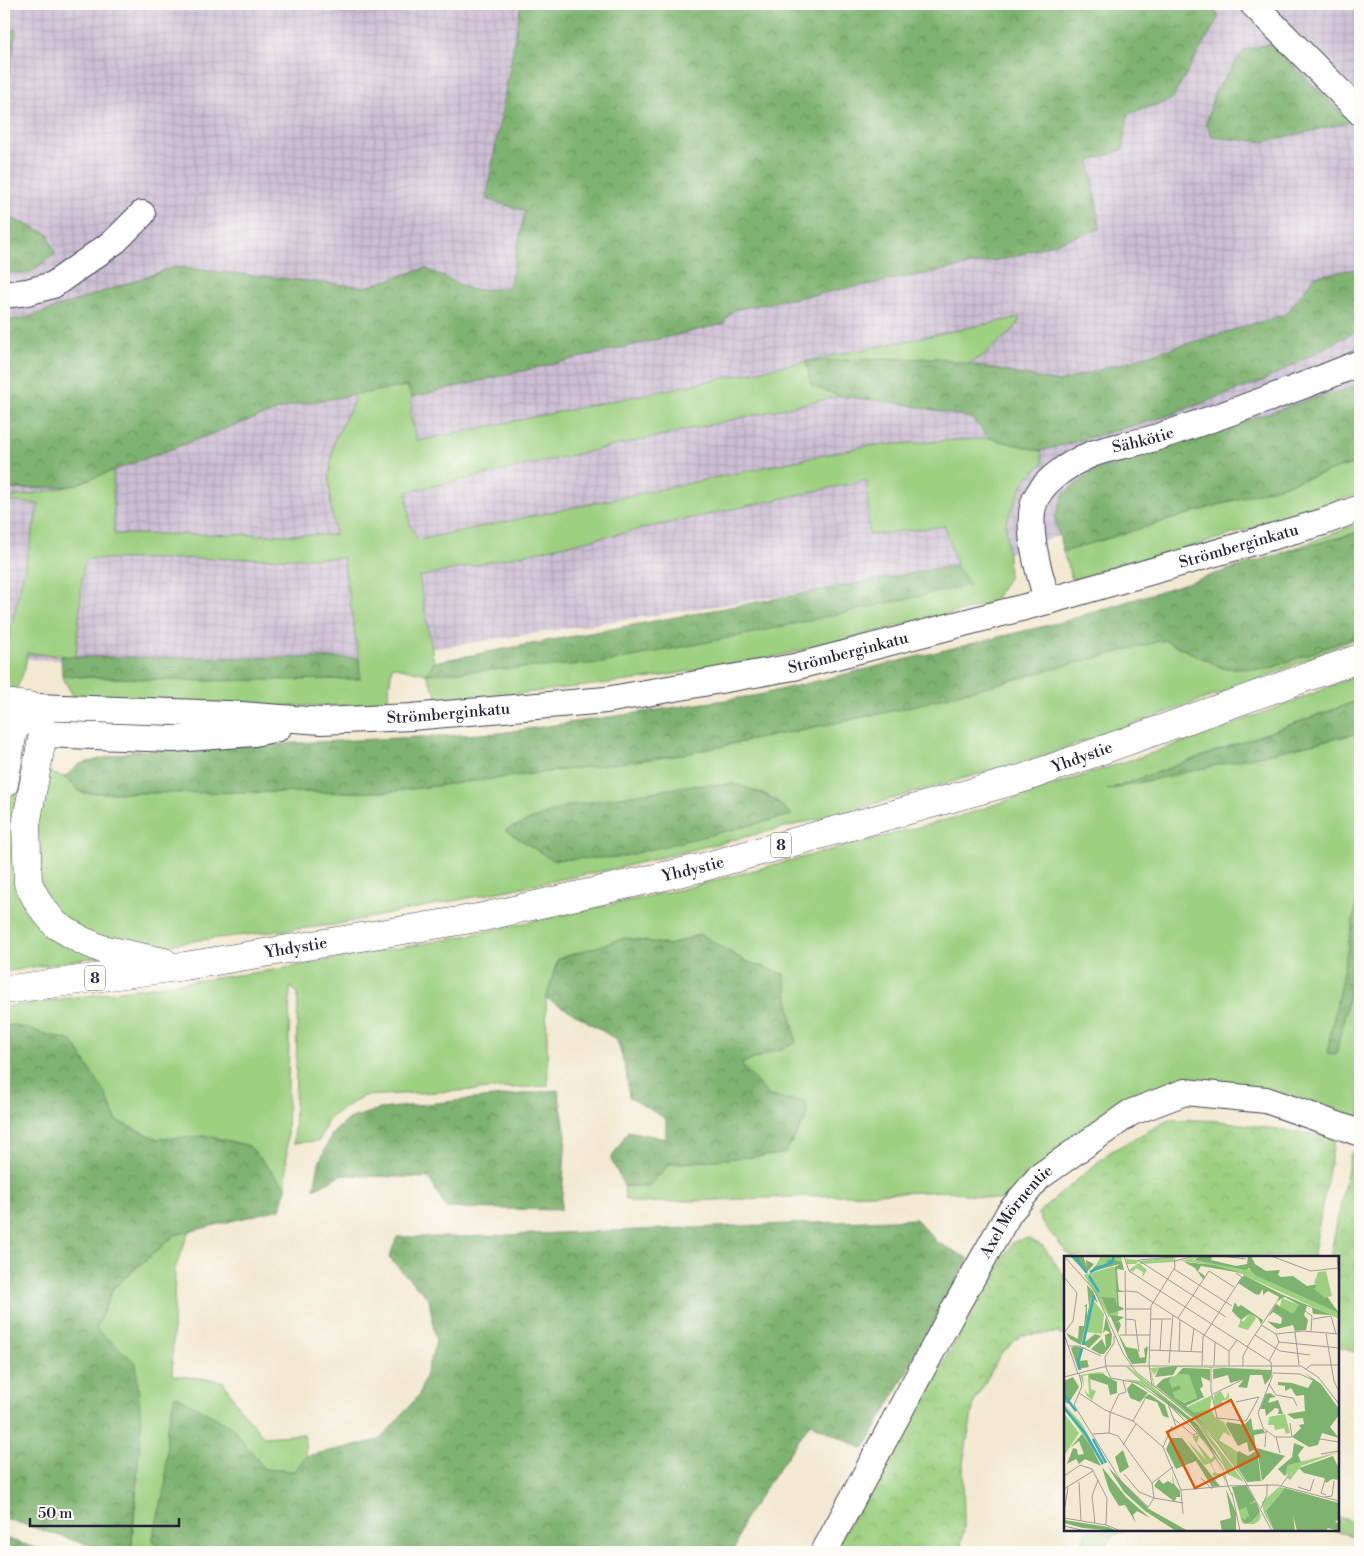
<svg xmlns="http://www.w3.org/2000/svg" width="1364" height="1556" font-family="'Libre Bodoni',serif">
  <style>
    .industrial { fill: url(#industrial-grid) }
    .grass { fill: #9dd081; stroke: #60795e; fill-rule: evenodd }
    .forest { fill: url(#forest-crowns); stroke: #506a55 }
    .park { fill: url(#park-crowns); stroke: #60795e }
    .lines { fill: none; stroke-linecap: round; stroke-linejoin: round }
    .minor-casing { stroke: #414052; stroke-width: 28 }
    .major-casing { stroke: #414052; stroke-width: 29 }
    .highway-casing { stroke: #414052; stroke-width: 29 }
    .minor { stroke: #fff; stroke-width: 26 }
    .major { stroke: #fff; stroke-width: 28 }
    .highway { stroke: #fff; stroke-width: 28 }
    .labels { text-anchor: middle; dominant-baseline: central; stroke-width: 4; stroke-linejoin: round; paint-order: stroke }
    .shield { fill: #fdfcf7; stroke: #646373; stroke-width: 1 }
    .shield-label { font-size: 15px; font-weight: bold; fill: #22223b }
    .street-label { font-size: 16px; fill: #22223b; stroke: #fdfcf7 }
    .inset-river { fill: none; stroke: #3dacb9; stroke-width: 2.5 }
    .inset-road { fill: none; stroke: #9f9996; stroke-width: 1 }
    .view { fill: #de560e; fill-opacity: 0.15; stroke: #de560e; stroke-width: 2.5 }
    .inset-edge { fill: none; stroke: #22223b; stroke-width: 2.5 }
  </style>
  <defs>
    <pattern id="industrial-grid" width="8" height="8" patternUnits="userSpaceOnUse" patternTransform="scale(1.25)"><rect width="8" height="8" fill="#ccbed3"/><path d="M0 4h8M4 0v8" fill="none" stroke="#afa3b6"/></pattern>
    <pattern id="forest-crowns" width="20" height="18" patternUnits="userSpaceOnUse" patternTransform="scale(1.25)"><rect width="20" height="18" fill="#7eb26f"/><path d="M2 6a3 3 0 1 1 6 0M12 15a3 3 0 1 1 6 0" fill="none" stroke="#67905c"/></pattern>
    <pattern id="park-crowns" width="20" height="18" patternUnits="userSpaceOnUse" patternTransform="scale(1.25)"><rect width="20" height="18" fill="#9dd081"/><path d="M2 6a3 3 0 1 1 6 0M12 15a3 3 0 1 1 6 0" fill="none" stroke="#87b270"/></pattern>
  </defs>
  <rect width="100%" height="100%" fill="#fdfcf7"/>
  <filter id="ink" filterUnits="userSpaceOnUse"><feTurbulence type="fractalNoise" baseFrequency=".02" numOctaves="2"/><feDisplacementMap in="SourceGraphic" scale="10" xChannelSelector="R" yChannelSelector="G"/><feConvolveMatrix kernelMatrix="1 2 1 2 8 2 1 2 1" color-interpolation-filters="sRGB"/></filter>
  <filter id="wash" filterUnits="userSpaceOnUse"><feTurbulence type="fractalNoise" baseFrequency=".0096" numOctaves="4" result="noise"/><feDisplacementMap in="SourceGraphic" scale="20" xChannelSelector="R" yChannelSelector="G"/><feGaussianBlur stdDeviation="1.12" result="paint"/><feColorMatrix in="noise" values="0 0 0 0 0 0 0 0 0 0 0 0 0 0 0 0 0 1.4 0 .05"/><feComposite in="paint" operator="in"/></filter>
  <g filter="url(#wash)">
    <rect width="100%" height="100%" fill="#f3e9d2"/>
    <polygon class="industrial" points="4,4 1360,4 1360,433 965,568 297,669 4,658"/>
    <g class="grass">
      <path d="M1021,317L1014,329L984,355L968,364L939,358L806,361L811,385L839,396L407,492L410,525L418,540L866,446L989,438L1041,451L1043,463L1025,480L1006,522L1009,576L996,598L982,606L778,656L645,679L456,701L439,700L426,674L392,666L387,705L288,706L77,703L62,676L198,681L360,678L359,658L343,558L88,559L83,567L76,657L27,653L25,668L17,688L4,693V650H6L39,504L4,501V499L72,486L113,469L114,534L335,535L331,508L329,477L334,441L353,403L354,393L407,386L412,397L411,417L417,441ZM867,480L869,535L945,526L956,565L970,585L427,674L434,662L419,577Z"/>
      <polygon points="1360,462 1360,493 1303,513 1073,582 1063,552"/>
      <polygon points="1360,523 1360,532 1282,553"/>
      <path d="M1360,635V637L1256,681L1042,756L839,814L618,868L333,925L200,940L4,972V760L64,777L82,793L387,792L674,756L897,710L1164,640L1223,668L1268,669ZM733,784L763,793L779,802L686,786Z"/>
      <polygon points="1360,674 1360,700 1113,788 1360,733 1360,886 1327,1053 1336,1054 1360,943 1360,1121 1181,1087 1015,1196 998,1200 949,1191 638,1203 625,1199 624,1186 649,1187 669,1164 784,1154 807,1117 806,1103 769,1096 740,1064 784,974 745,961 700,934 669,945 625,938 558,959 546,998 548,1086 363,1096 329,1118 319,1141 294,1143 298,993 290,987 286,1188 249,1146 208,1136 157,1139 117,1121 105,1093 14,1025 4,1026 4,1007 274,970 455,938 682,889 957,817 1155,752 1290,703"/>
      <polygon points="189,1231 175,1269 172,1375 223,1381 238,1406 264,1437 304,1434 306,1456 296,1471 264,1469 232,1427 167,1428 166,1482 153,1538 158,1552 131,1552 138,1478 96,1329 113,1288 175,1235"/>
      <polygon points="1338,1517 1348,1520 1360,1527 1360,1538 1333,1530 1338,1530"/>
    </g>
    <g class="forest">
      <polygon points="521,4 1211,4 1219,17 1171,100 1128,114 1123,150 1090,161 1100,229 1008,258 733,310 723,324 412,397 407,386 294,405 241,423 72,486 4,490 4,321 26,318 174,267 366,287 425,268 472,290 509,288 525,211 486,199"/>
      <polygon points="4,27 16,30 4,108"/>
      <polygon points="1270,44 1351,122 1263,142 1213,137 1206,124 1214,93 1244,50"/>
      <polygon points="4,215 48,234 55,254 30,273 4,273"/>
      <polygon points="1360,268 1360,329 1263,381 1161,418 1041,451 989,438 971,418 905,404 839,396 811,385 806,361 939,358 1059,382 1286,314 1315,276"/>
      <polygon points="1360,385 1360,462 1063,552 1055,519 1063,495 1093,471 1314,398"/>
      <polygon points="1360,532 1360,635 1268,669 1223,668 1164,640 897,710 674,756 387,792 82,793 64,777 80,764 132,751 500,733 759,695 1065,621 1282,553"/>
      <polygon points="956,565 970,585 753,633 602,663 426,674 434,662"/>
      <polygon points="61,656 76,657 359,658 360,679 198,681 62,676"/>
      <polygon points="1360,700 1360,733 1107,790"/>
      <path d="M733,784C758,791 773,796 792,815L620,857L552,860L505,830L567,806L686,786Z"/>
      <polygon points="1360,886 1360,943 1336,1054 1327,1053"/>
      <polygon points="700,934 745,961 784,974 796,1043 741,1064 769,1096 806,1102 807,1117 784,1154 669,1164 649,1187 624,1186 611,1159 628,1131 666,1139 666,1119 629,1097 626,1070 617,1040 575,1014 546,998 558,959 625,938 669,945"/>
      <polygon points="14,1025 72,1041 105,1093 117,1121 157,1139 208,1136 249,1146 286,1188 280,1209 175,1235 113,1288 96,1329 136,1363 141,1424 131,1552 110,1552 4,1518 4,1026"/>
      <polygon points="558,1090 566,1135 561,1210 446,1208 429,1178 341,1175 314,1189 319,1163 332,1134 348,1119 380,1109"/>
      <polygon points="916,1219 938,1243 969,1259 864,1449 810,1423 743,1521 734,1552 158,1552 153,1539 166,1482 167,1428 175,1395 232,1427 264,1469 295,1471 306,1456 380,1440 419,1395 436,1342 429,1299 389,1258 397,1237 458,1237"/>
      <polygon points="4,1538 49,1552 4,1552"/>
    </g>
    <g class="park">
      <polygon points="1170,1119 1219,1121 1335,1137 1313,1257 1070,1257 1041,1221 1038,1213 1110,1152"/>
      <polygon points="1360,1144 1360,1354 1338,1347 1338,1257 1330,1257 1351,1153"/>
      <polygon points="1027,1238 1043,1246 1065,1277 1065,1336 1056,1333 1021,1335 1000,1355 974,1403 963,1463 964,1527 960,1552 833,1552 1013,1242"/>
      <polygon points="1086,1530 1126,1530 1112,1537 1103,1552 1080,1552"/>
    </g>
  </g>
  <g filter="url(#ink)">
    <g class="lines">
      <defs>
        <g id="minor">
          <polyline points="1253,4 1360,112"/>
          <polyline points="4,295 27,292 53,285 115,241 142,214"/>
          <path id="s1" d="M1048,601C1039,575 1024,523 1036,498C1046,478 1072,462 1092,454C1113,446 1136,444 1158,437C1226,415 1294,390 1360,363"/>
          <path id="s2" d="M35,707L228,714L321,721L411,717L606,700L794,667L1048,601L1323,522L1360,508"/>
          <polyline points="43,734 174,739 254,733 278,728"/>
          <path id="s3" d="M824,1552L956,1306L1009,1213L1039,1177L1130,1113L1185,1092L1266,1100L1360,1133"/>
        </g>
        <polyline id="major" points="4,703 35,707"/>
        <g id="highway">
          <polyline points="4,784 13,730 35,707 43,734 26,825 28,883 39,904 56,925 81,940 102,949 164,962"/>
          <path id="s4" d="M4,990L185,966L483,917L700,868L1024,778L1360,658"/>
        </g>
      </defs>
      <use href="#minor" class="minor-casing"/>
      <use href="#major" class="major-casing"/>
      <use href="#highway" class="highway-casing"/>
      <use href="#minor" class="minor"/>
      <use href="#major" class="major"/>
      <use href="#highway" class="highway"/>
    </g>
  </g>
  <g class="labels">
    <g class="shield">
      <rect x="771" y="832.5" width="20" height="25" rx="4"/>
      <rect x="85" y="965.5" width="20" height="25" rx="4"/>
    </g>
    <g class="shield-label">
      <text x="781" y="845">8</text>
      <text x="95" y="978">8</text>
    </g>
    <g class="street-label">
      <text stroke="none"><textPath href="#s1" startOffset="231">Sähkötie</textPath></text>
      <text stroke="none"><textPath href="#s2" startOffset="1224">Strömberginkatu</textPath></text>
      <text stroke="none"><textPath href="#s2" startOffset="819">Strömberginkatu</textPath></text>
      <text stroke="none"><textPath href="#s2" startOffset="414">Strömberginkatu</textPath></text>
      <text stroke="none"><textPath href="#s4" startOffset="1105">Yhdystie</textPath></text>
      <text stroke="none"><textPath href="#s4" startOffset="700">Yhdystie</textPath></text>
      <text stroke="none"><textPath href="#s4" startOffset="295">Yhdystie</textPath></text>
      <text stroke="none"><textPath href="#s3" startOffset="392">Axel Mörnentie</textPath></text>
    </g>
  </g>
  <g transform="translate(1064 1256)">
    <rect width="275" height="275" fill="#f3e9d2"/>
    <path d="M37,0H57L58,6H45L30,13ZM135,0L128,4L189,14L275,57V63L178,18L151,9L117,5ZM109,1L110,6L76,8L83,14L78,22L79,16L72,12L69,16L65,14L73,8H63L62,3L74,4L75,6L71,7L75,8L77,6L76,5ZM48,11H51L53,51L46,43L37,42L45,57L54,53V60L45,61L20,19ZM27,41L40,58L38,78L23,76ZM215,41L235,49L232,57L229,59L216,50L218,42L211,48ZM174,58L179,66L185,58L192,62L184,74L174,71L177,63L172,60ZM114,110L205,113L110,111L95,112L90,119L87,113L90,129L136,166L123,151L148,139L146,152L151,161L160,166L167,181L160,176L155,184L174,196L173,210L183,226L145,176L89,129L86,112ZM62,111H65L141,174L180,226L163,218L156,200L133,168L80,127L78,126L105,147L127,168L85,133L61,123L77,125ZM35,116L40,117L41,120L26,119L27,133L32,135L28,144L23,140L20,133L25,139L24,119L19,120L20,131L16,119ZM113,118L125,119L133,142L119,147L111,142L109,136L115,129L108,132L105,124ZM0,148L18,168L40,208L0,153ZM0,157L15,177L0,200ZM136,179L152,202L158,216L152,203L147,207L152,217L160,218L162,229L158,218L152,222L148,218L151,216L146,207L140,209L123,184L143,205L129,182V180ZM135,180L150,200L147,203L133,187ZM275,196L237,210L226,224L223,222L228,216L221,220L224,209ZM215,231L221,232L202,255L210,275L200,257L198,246ZM172,244L182,251L186,264L179,267L182,268L187,266L184,248L190,244L197,260L195,265L190,268H180L178,267Z" fill="#9dd081" fill-rule="evenodd"/>
    <path d="M6,0H19L23,11L22,4L30,8L22,17ZM136,0H148L147,4L172,10L183,8L184,0H187L191,8L202,15L216,14L214,19L217,21L229,20L243,30L254,28L275,57L191,19L185,12L182,14L130,4ZM45,3L58,6L60,14L53,13L54,27L55,34L62,36H54L55,50L61,53L45,58L37,41L51,42L53,50L51,11L56,8L26,16L31,10L45,8L42,5ZM120,6L151,9L177,17L137,10L134,15L141,20L139,23L131,12ZM180,19L217,38L267,59L249,58L248,52L243,50L240,59L244,64L242,74L231,75L229,69L213,73L203,65L217,68L218,62L214,59L209,56L204,61L212,48L229,58L235,49L221,41L214,44L215,41L204,35L199,39V33L195,39L191,38L174,27ZM23,29L29,35L34,47L27,41L21,86L31,78L37,80L25,92L18,87L23,62L17,89L6,83L2,77L14,83L15,70H20L22,51L20,50L23,48V41V60L25,50ZM171,46L174,51L177,49L199,64L197,68L194,62L185,58L177,64L168,55ZM46,59L60,61L51,67L55,65L57,69L54,77L62,91L73,93L76,102L81,101L80,93L84,90L82,107L68,108L64,102ZM42,61L48,79L47,89L40,98H36L27,93L38,83L42,92L41,79L46,77L42,74L39,77ZM11,90L19,92L16,105L23,104L25,111L14,113L7,92ZM114,110L109,119L91,121L95,112ZM119,112L146,113V125L137,121L139,130L136,133L140,141L122,150L130,157L146,153L131,158L147,155L132,160L141,170L92,130L99,123L110,120L105,124L108,132L115,129L117,133L109,136L111,142L120,147L133,142L125,119L113,118ZM159,112L207,114V121L201,129L198,119H186L183,132L174,131L180,123L166,127L164,119L149,123V113ZM241,117L257,128L275,153V159L266,171L275,182L258,177L254,189L245,191L228,181L237,172L235,169L240,168L239,162L230,163L223,158L241,155L240,139L232,140L227,132L221,135V130L214,129V126L228,127L244,132L249,124ZM25,118H39L53,126V137L46,139L44,129L26,123ZM9,121L15,131L4,148L0,145V125ZM77,126L112,150L133,168L162,212L123,163ZM68,127L84,137L76,146L66,142L63,133ZM206,137L212,141L206,142L204,147L214,144L219,158H214L215,153L211,152L202,160L201,153H196L202,138ZM85,138L101,149L105,162L99,160L93,146L80,142ZM187,162L189,174L199,173L201,177L190,179L192,193L185,196L183,186L174,190L162,169L163,166L180,169ZM18,178L28,192L37,210L21,203L15,208L12,203L3,208L9,192L13,193L14,199L20,198L15,185L6,192ZM107,182H118L156,230L148,231L132,205L112,213L102,193ZM230,187L240,191L234,199L237,206L224,209L221,220L214,213L228,201ZM193,192L221,200L198,225ZM59,194L65,211L56,217L51,201ZM193,194L197,225L183,226L173,210V198L175,195L184,200ZM269,200L275,213V224L268,223L262,227L260,222L240,217L235,212ZM38,211L62,241L86,262L73,255L69,259L72,267L61,249L55,250L45,234ZM44,211L85,253L124,275H112L81,255L60,236ZM108,216L110,228L116,235V241H112L111,246L90,230L95,223L99,228L104,225L109,228ZM182,229L191,244L184,249L192,246L196,256L187,266L181,268L177,261L181,264L184,260L186,264L182,251L175,254L168,231ZM221,232L275,247V263L271,266L275,267V275L264,272L261,275H233L229,259L231,275H210L202,255ZM162,233L172,257V275H158L156,265L167,262ZM0,264L44,271L54,275L19,272L0,267Z" fill="#7eb26f"/>
    <path d="M262,15L268,40L261,42L250,33L253,28L250,27L254,16ZM157,135L161,143L165,136V143L158,145V150L150,152V139ZM221,158L226,177L222,178L220,172L211,174L210,169H204L205,161Z" fill="#9dd081"/>
    <path class="inset-river" d="M10,0L23,17M26,16L48,6L50,0M25,20L35,36M19,89L30,39M16,114L14,105L18,93M0,139L12,155M0,152L21,177L39,208M29,183L42,207"/>
    <path class="inset-road" d="M0,0L31,35L59,97L72,116L128,160L152,185L181,225L208,275M60,0L65,15L207,106L208,121L194,157L199,172L211,181H228L226,167M158,0L182,3M207,0L247,15L274,12M273,0L275,21M74,4L162,61M75,4L119,0M111,5L131,0M110,13L168,50M61,15L62,79M0,21L13,37L9,65L0,77M62,35L73,36L165,95M62,53H86M241,55L248,60L247,76M114,62L145,15L170,31M62,63L71,64L75,96M86,63H107M249,63L267,60L272,78M197,69L212,78L215,86L205,105M231,76L235,109M0,78L14,118M212,78L239,75L275,78M262,78L270,125L275,136M56,79H86M191,79L216,95L246,99M215,86L275,92M5,90H15L37,100M183,91L212,47M85,94L138,96M96,94L98,63M115,95L116,64M127,95L130,72M105,107L109,59M85,109L87,50L111,11L110,0M85,109L88,130M138,110L139,81L178,21L172,17M150,110L151,86M165,110V95L173,84M179,110V100L184,91M147,111V134L153,162L182,165L195,141M42,112L47,122L73,127L104,148L142,186L160,215M42,112L41,101L50,87V80M242,113L247,109H275M15,117L18,130L10,149L57,225L84,251L90,242L119,247M209,117L236,118L249,124M0,121L43,110H237L254,121L275,148M59,124L62,136L55,138L46,157L45,177L54,180L88,227L90,242L75,236L60,218M205,128L212,139L229,142L233,150M15,137L41,154L69,165L99,191L117,234L119,258M149,138L180,123M172,146L195,141M104,148L112,170M110,163L129,179L134,177M69,165L81,143M29,178L45,177M212,181L216,197M256,183L275,186M59,189L72,168M99,191L108,170M201,191L202,175M257,198L275,195M160,216L164,230L213,229L275,245M0,220L16,209L28,213L43,242L42,269M137,222L148,233M261,224L257,237L262,239M15,226L17,265M88,227L109,211M217,230L226,217M234,231L246,235L250,223M0,233L29,215M117,234L164,230L168,239M168,237L176,275M261,241L268,240L270,225M197,252L203,239V228M0,256L4,232M0,262L42,269L57,275M31,267L28,240L34,224M0,270L22,275"/>
    <path class="view" d="M167,144L195,200L131,232L103,176Z"/>
    <rect width="275" height="275" class="inset-edge"/>
  </g>
  <rect width="1364" height="1556" fill="none" stroke="#fdfcf7" stroke-width="20"/>
  <path d="M30 1518v8h149v-8" fill="none" stroke="#22223b" stroke-width="2.5"/>
  <text x="38" y="1518" font-size="15" fill="#22223b" stroke="#fdfcf7" stroke-width="4" paint-order="stroke">50 m</text>
</svg>
